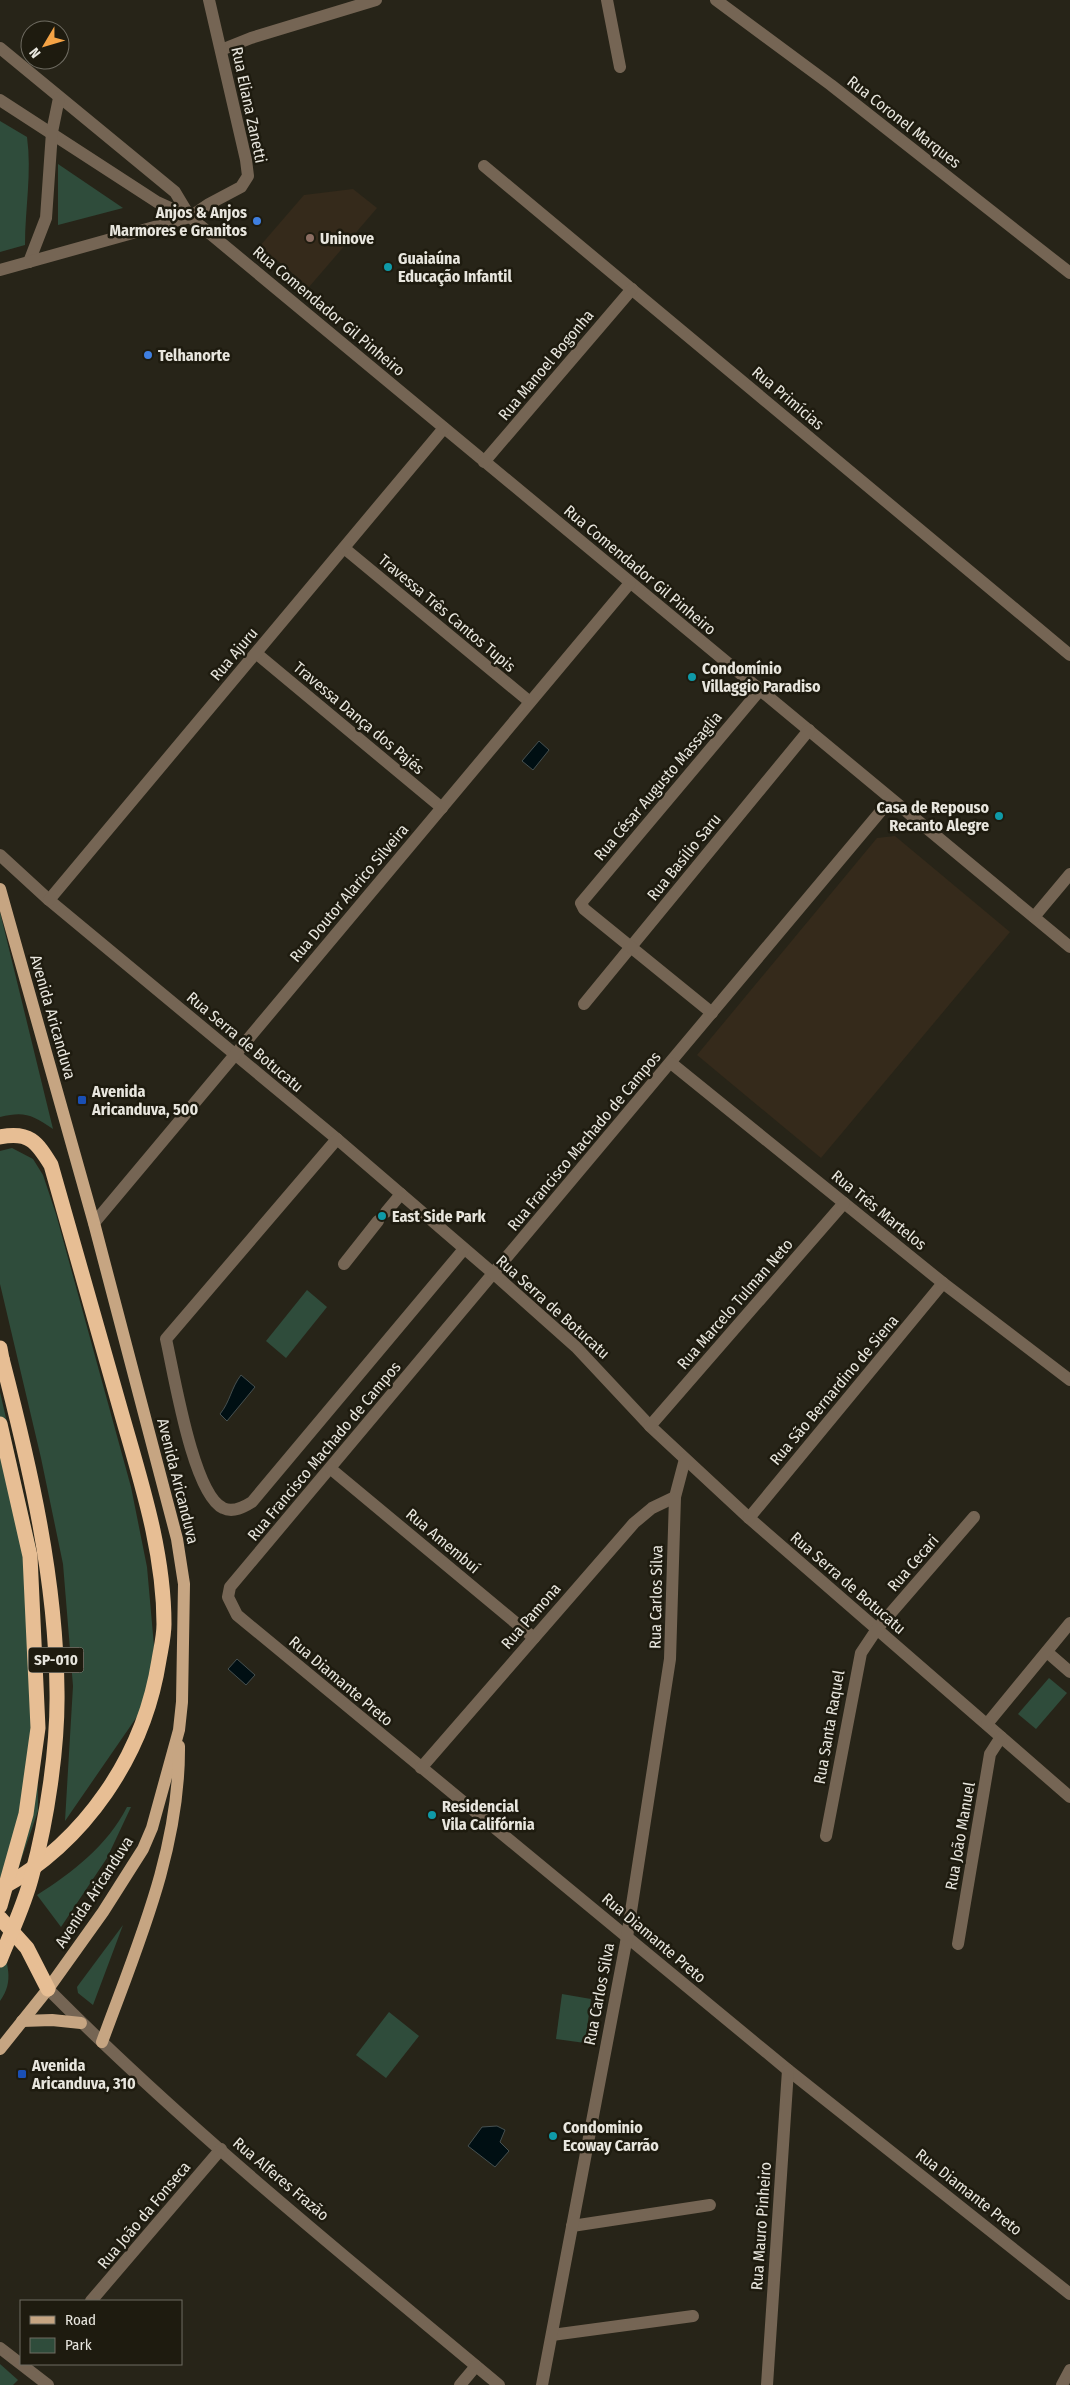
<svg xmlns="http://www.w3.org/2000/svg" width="1070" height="2385" font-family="'Fira Sans Condensed',sans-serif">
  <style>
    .industrial { fill: #352a1b }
    .green { fill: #2f4c3b }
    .water { fill: #000f13; stroke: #465050 }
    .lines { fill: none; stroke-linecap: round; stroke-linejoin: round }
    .minor { stroke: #756554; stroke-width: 12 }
    .major { stroke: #c6a582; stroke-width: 12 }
    .highway { stroke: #e7be94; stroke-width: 15 }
    .highway-bridge { stroke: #e7be94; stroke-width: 15 }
    .shop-dot { fill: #3f7fe0; stroke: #1e1b0f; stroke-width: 2 }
    .education-dot { fill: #8d6e63; stroke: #1e1b0f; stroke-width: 2 }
    .culture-dot { fill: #0f9aa8; stroke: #1e1b0f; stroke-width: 2 }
    .transit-dot { fill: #1a4fb4; stroke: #1e1b0f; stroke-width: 2 }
    .labels { text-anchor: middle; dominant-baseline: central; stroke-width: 5; stroke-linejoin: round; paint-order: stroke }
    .shield { fill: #1e1b0f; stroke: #aba9a0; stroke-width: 1 }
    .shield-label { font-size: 15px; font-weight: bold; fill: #e8e6de }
    .street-label { font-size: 16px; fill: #e8e6de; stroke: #1e1b0f }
    .poi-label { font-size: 16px; font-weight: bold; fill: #e8e6de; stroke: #1e1b0f; text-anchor: start }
  </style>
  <rect width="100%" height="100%" fill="#272418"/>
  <g class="industrial">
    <polygon points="353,189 377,208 309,287 260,246 304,195"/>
    <polygon points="895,836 1010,932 821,1158 697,1055 877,838"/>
  </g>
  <g class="green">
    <path d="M0,121L27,137C32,173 25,209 25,245L0,252Z"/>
    <polygon points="58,164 123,208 58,225"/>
    <path d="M0,912L53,1129C32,1115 25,1111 0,1117Z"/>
    <polygon points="12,1148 33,1159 43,1175 56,1214 131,1487 147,1567 154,1646 145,1705 65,1821 73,1686 63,1564 41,1458 0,1284 0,1151"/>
    <polygon points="307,1290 327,1307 286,1358 266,1341"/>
    <polygon points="0,1392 36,1549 38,1811 0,1921"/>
    <polygon points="1049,1678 1067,1693 1036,1729 1018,1714"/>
    <path d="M127,1807H131L107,1858L61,1927L37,1895C72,1873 108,1845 127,1807Z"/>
    <polygon points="123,1925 93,2005 78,1993 77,1987"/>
    <path d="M0,1941C7,1962 15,1981 0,2001Z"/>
    <polygon points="562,1994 591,1999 585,2043 556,2039"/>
    <polygon points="389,2012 419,2036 386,2078 356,2055"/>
    <polygon points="0,2364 18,2380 13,2385 0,2385"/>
  </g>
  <g class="water">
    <polygon points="539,741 549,750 533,770 522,761"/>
    <path d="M241,1375L255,1387L227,1421L220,1414C230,1402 231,1388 241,1375Z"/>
    <polygon points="237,1659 255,1675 246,1685 228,1669"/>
    <polygon points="497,2126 505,2130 500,2142 509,2151 495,2167 468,2146 482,2127"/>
  </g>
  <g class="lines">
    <g class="minor">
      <polyline points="607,0 620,67"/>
      <polyline points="716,0 831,85 1070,273"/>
      <polyline points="0,48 175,192 190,217"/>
      <polyline points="221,50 251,38 376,0"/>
      <polyline points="0,100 157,202 190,217 1070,947"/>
      <polyline points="484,166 1070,655"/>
      <polyline points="29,262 46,218 52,132 59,98"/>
      <polyline points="0,270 190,217 209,204 241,187 248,176 246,160 209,0"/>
      <polyline points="484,462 632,289"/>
      <polyline points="344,548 530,702"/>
      <polyline points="256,653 442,808"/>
      <polyline points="891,799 230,1587 228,1597 237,1615 788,2070 1070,2294"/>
      <polyline points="0,855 49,900 337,1139 494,1274 576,1347 650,1426 749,1518 1070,1797"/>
      <polyline points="49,900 444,428"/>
      <polyline points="1034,917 1070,874"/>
      <polyline points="584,1004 809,730"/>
      <polyline points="712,1013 584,909 581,903 760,690"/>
      <polyline points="671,1063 943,1283 1070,1380"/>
      <path d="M337,1139L166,1339C174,1374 193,1494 223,1508C233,1513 244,1507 252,1502L464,1249"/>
      <polyline points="386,1212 401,1194"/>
      <polyline points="94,1223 630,583"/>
      <polyline points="344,1264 378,1221"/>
      <polyline points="650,1426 844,1203"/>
      <polyline points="331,1469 534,1638"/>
      <polyline points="749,1518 943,1283"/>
      <polyline points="1047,1652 1070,1672"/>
      <polyline points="987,1724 1070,1623"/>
      <polyline points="421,1768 634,1523 652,1508 675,1497"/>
      <polyline points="826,1836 861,1653 877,1629 974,1517"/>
      <polyline points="958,1944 990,1754 1001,1737"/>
      <path d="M48,1989C189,2131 346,2257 499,2385"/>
      <polyline points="572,2226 710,2205"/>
      <polyline points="91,2301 221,2149"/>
      <polyline points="552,2335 693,2316"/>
      <polyline points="0,2348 48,2385"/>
      <polyline points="460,2385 476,2366"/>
      <polyline points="542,2385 627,1937 670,1659 675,1497 685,1459"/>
      <polyline points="767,2385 788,2070"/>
      <polyline points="1062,2385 1070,2370"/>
    </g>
    <g class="major">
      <polyline points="0,889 94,1223 177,1539 184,1584 182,1702 179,1730 152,1828 143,1849 103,1912 48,1989 0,2049"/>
      <polyline points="22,2021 52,2020 81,2023"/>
      <path d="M102,2042C137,1946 180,1850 179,1746"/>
    </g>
    <g class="highway">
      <path d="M0,1137C29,1131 37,1142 51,1165C74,1246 97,1327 120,1408C140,1479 164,1550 164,1624C164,1636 161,1648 159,1660C144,1756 85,1842 0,1889"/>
      <polyline points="0,1348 2,1359"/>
      <polyline points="0,1918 27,1948 48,1989"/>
    </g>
    <g class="highway-bridge">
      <polyline points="0,1424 30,1556 38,1728 26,1814 0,1906"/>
      <path d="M0,1960C11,1932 25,1904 32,1875C47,1820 58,1747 57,1691C56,1578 30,1467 2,1359"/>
    </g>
  </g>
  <g class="shop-dot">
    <circle cx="257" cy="221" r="5"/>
    <circle cx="148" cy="355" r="5"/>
  </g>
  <circle class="education-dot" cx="310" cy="238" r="5"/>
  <g class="culture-dot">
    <circle cx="388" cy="267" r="5"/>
    <circle cx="692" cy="677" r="5"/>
    <circle cx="999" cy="816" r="5"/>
    <circle cx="382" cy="1216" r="5"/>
    <circle cx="432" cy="1815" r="5"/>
    <circle cx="553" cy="2136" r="5"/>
  </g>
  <g class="transit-dot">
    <rect x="77" y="1095" width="10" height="10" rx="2.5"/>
    <rect x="17" y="2069" width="10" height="10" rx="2.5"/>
  </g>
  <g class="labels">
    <rect class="shield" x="28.5" y="1647.5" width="55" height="25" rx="4"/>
    <g class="shield-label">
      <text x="56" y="1660">SP-010</text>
    </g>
    <g class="street-label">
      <text transform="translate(249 105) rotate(78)">Rua Eliana Zanetti</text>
      <text transform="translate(904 122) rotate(38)">Rua Coronel Marques</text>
      <text transform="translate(329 311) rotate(40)">Rua Comendador Gil Pinheiro</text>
      <text transform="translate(546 365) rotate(-50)">Rua Manoel Bogonha</text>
      <text transform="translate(788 398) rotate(40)">Rua Primícias</text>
      <text transform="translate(640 570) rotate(40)">Rua Comendador Gil Pinheiro</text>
      <text transform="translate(447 613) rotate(40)">Travessa Três Cantos Tupis</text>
      <text transform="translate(234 654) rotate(-50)">Rua Ajuru</text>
      <text transform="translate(359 718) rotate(40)">Travessa Dança dos Pajés</text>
      <text transform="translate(658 786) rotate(-50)">Rua César Augusto Massaglia</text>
      <text transform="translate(684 857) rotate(-51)">Rua Basílio Saru</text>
      <text transform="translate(349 893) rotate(-50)">Rua Doutor Alarico Silveira</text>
      <text transform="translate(53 1017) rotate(74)">Avenida Aricanduva</text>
      <text transform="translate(245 1042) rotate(40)">Rua Serra de Botucatu</text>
      <text transform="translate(584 1141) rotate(-50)">Rua Francisco Machado de Campos</text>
      <text transform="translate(879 1210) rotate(39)">Rua Três Martelos</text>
      <text transform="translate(735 1304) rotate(-49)">Rua Marcelo Tulman Neto</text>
      <text transform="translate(553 1307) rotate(42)">Rua Serra de Botucatu</text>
      <text transform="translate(834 1390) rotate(-50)">Rua São Bernardino de Siena</text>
      <text transform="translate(324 1451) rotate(-50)">Rua Francisco Machado de Campos</text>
      <text transform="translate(178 1481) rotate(76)">Avenida Aricanduva</text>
      <text transform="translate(443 1541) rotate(40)">Rua Amembuí</text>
      <text transform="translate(913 1563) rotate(-49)">Rua Cecari</text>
      <text transform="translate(848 1583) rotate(41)">Rua Serra de Botucatu</text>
      <text transform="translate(656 1597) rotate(-89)">Rua Carlos Silva</text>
      <text transform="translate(531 1616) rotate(-49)">Rua Pamona</text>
      <text transform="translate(341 1681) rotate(40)">Rua Diamante Preto</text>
      <text transform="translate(829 1727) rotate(-80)">Rua Santa Raquel</text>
      <text transform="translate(960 1836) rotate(-80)">Rua João Manuel</text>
      <text transform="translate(94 1892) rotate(-57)">Avenida Aricanduva</text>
      <text transform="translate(654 1938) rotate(40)">Rua Diamante Preto</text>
      <text transform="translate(599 1994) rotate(-79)">Rua Carlos Silva</text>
      <text transform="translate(281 2179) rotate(40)">Rua Alferes Frazão</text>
      <text transform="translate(969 2192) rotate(38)">Rua Diamante Preto</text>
      <text transform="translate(144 2215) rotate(-50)">Rua João da Fonseca</text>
      <text transform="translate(761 2226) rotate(-86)">Rua Mauro Pinheiro</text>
    </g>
    <g class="poi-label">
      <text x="247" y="212" text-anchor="end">Anjos &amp; Anjos<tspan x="247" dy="18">Marmores e Granitos</tspan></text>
      <text x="320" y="238">Uninove</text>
      <text x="398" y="258">Guaiaúna<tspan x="398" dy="18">Educação Infantil</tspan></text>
      <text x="158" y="355">Telhanorte</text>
      <text x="702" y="668">Condomínio<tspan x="702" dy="18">Villaggio Paradiso</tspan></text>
      <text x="989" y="807" text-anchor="end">Casa de Repouso<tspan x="989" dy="18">Recanto Alegre</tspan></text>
      <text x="92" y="1091">Avenida<tspan x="92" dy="18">Aricanduva, 500</tspan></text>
      <text x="392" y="1216">East Side Park</text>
      <text x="442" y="1806">Residencial<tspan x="442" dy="18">Vila Califórnia</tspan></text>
      <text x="32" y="2065">Avenida<tspan x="32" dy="18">Aricanduva, 310</tspan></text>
      <text x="563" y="2127">Condominio<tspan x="563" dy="18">Ecoway Carrão</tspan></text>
    </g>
  </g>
  <rect x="20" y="2300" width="162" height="65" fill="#1e1b0f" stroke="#6f6c62"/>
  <rect x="30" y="2316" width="25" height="8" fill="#c6a582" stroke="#6f6c62"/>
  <text x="65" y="2325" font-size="15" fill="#e8e6de">Road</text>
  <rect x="30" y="2338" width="25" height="15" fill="#2f4c3b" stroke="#6f6c62"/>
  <text x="65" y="2350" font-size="15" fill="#e8e6de">Park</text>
  <g transform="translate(45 45) rotate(232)"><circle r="24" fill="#1e1b0f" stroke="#6f6c62"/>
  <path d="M0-4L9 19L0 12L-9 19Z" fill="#f5a345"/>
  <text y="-8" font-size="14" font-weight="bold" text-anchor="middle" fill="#e8e6de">N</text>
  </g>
</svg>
